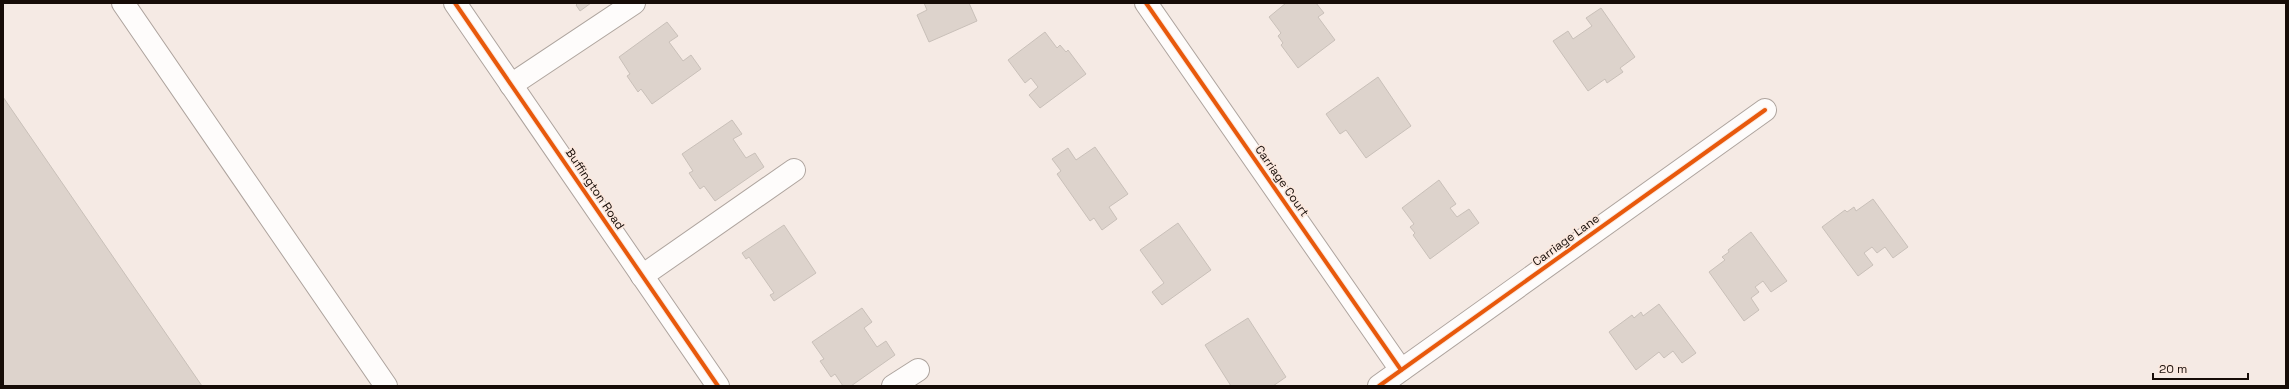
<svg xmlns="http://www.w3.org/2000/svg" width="2289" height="389" font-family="'Space Grotesk',sans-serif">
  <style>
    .building { fill: #ddd3cc; stroke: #c9c0b9 }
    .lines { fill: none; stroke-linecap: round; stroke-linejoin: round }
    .minor-casing { stroke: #aea49e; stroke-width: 24 }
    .minor { stroke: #fefcfb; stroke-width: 22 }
    .cycleway-casing { stroke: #fbe8de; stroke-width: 6 }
    .cycleway { stroke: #e8590c; stroke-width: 4 }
    .labels { text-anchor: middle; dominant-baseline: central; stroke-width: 3.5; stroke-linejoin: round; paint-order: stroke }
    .street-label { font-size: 12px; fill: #160c07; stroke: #fbe8de }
  </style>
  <rect width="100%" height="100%" fill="#f5eae4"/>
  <g class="building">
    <polygon points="578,3 591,3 580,11 576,5"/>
    <polygon points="924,3 969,3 977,21 929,42 917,15 927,10"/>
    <polygon points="1286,3 1316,3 1324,13 1318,17 1335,40 1298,68 1281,45 1283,43 1278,36 1281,33 1269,17"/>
    <polygon points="1601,8 1635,57 1620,68 1623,72 1607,83 1605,79 1588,91 1553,41 1568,31 1573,39 1592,26 1586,18"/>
    <polygon points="667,22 678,36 669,42 683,61 691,55 701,69 652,104 641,89 638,92 627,76 630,74 619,57"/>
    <polygon points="1045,32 1057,48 1060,45 1066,52 1068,50 1086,74 1040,108 1029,95 1038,87 1031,78 1025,83 1008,60"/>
    <polygon points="1378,77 1411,126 1366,158 1346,130 1340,134 1326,114"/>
    <polygon points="3,97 202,386 3,386"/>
    <polygon points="732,120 742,134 733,139 746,158 755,153 764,167 715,201 704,186 700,189 689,173 693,171 682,154"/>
    <polygon points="1095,147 1128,194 1109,207 1117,219 1102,230 1094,218 1090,221 1057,174 1061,171 1052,159 1068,148 1076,160"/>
    <polygon points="1439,180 1456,204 1450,208 1457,217 1469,209 1479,223 1430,259 1413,235 1415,233 1410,227 1414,224 1402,208"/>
    <polygon points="1873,199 1908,247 1893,258 1885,247 1877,253 1872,247 1864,253 1873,265 1858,276 1822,227 1845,210 1847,212 1854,207 1856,211"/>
    <polygon points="1178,223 1211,270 1162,305 1152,292 1164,283 1140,250"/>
    <polygon points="784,225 816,273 774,301 770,295 774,293 749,257 746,259 742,253"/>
    <polygon points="1751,232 1787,281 1771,292 1763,281 1755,287 1759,292 1751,298 1759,310 1744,321 1709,272 1725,260 1722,257 1729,252 1728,250"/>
    <polygon points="1659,304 1696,353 1682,363 1673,351 1664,358 1659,352 1636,370 1609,332 1632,315 1634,318 1641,312 1643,316"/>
    <polygon points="862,308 872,322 864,328 877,347 886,341 895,355 851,386 843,386 835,374 831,377 820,361 824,359 812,342"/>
    <polygon points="1248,318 1286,377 1273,386 1231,386 1205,345"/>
  </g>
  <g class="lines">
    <defs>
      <g id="minor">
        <polyline points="123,3 386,386"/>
        <polyline points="455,3 718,386"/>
        <polyline points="1146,3 1401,370"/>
        <polyline points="511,85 634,3"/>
        <polyline points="642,276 794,170"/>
        <polyline points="893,386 918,370"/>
        <polyline points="1379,386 1765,110"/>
      </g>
    </defs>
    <use href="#minor" class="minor-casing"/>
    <use href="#minor" class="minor"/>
    <defs>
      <g id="cycleway">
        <polyline points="455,3 718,386"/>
        <polyline points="1146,3 1401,370"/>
        <polyline points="1379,386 1765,110"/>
      </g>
    </defs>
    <use href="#cycleway" class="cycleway-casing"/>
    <use href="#cycleway" class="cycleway"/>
  </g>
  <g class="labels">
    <g class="street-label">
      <text transform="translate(1282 181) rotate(55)">Carriage Court</text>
      <text transform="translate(595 189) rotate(56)">Buffington Road</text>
      <text transform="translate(1566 240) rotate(-36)">Carriage Lane</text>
    </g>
  </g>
  <rect width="2289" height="389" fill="none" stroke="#160c07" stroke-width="8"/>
  <path d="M2153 373v6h95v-6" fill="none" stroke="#160c07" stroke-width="2"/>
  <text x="2159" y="373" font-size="12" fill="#160c07" stroke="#fbe8de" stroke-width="3" paint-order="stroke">20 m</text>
</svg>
